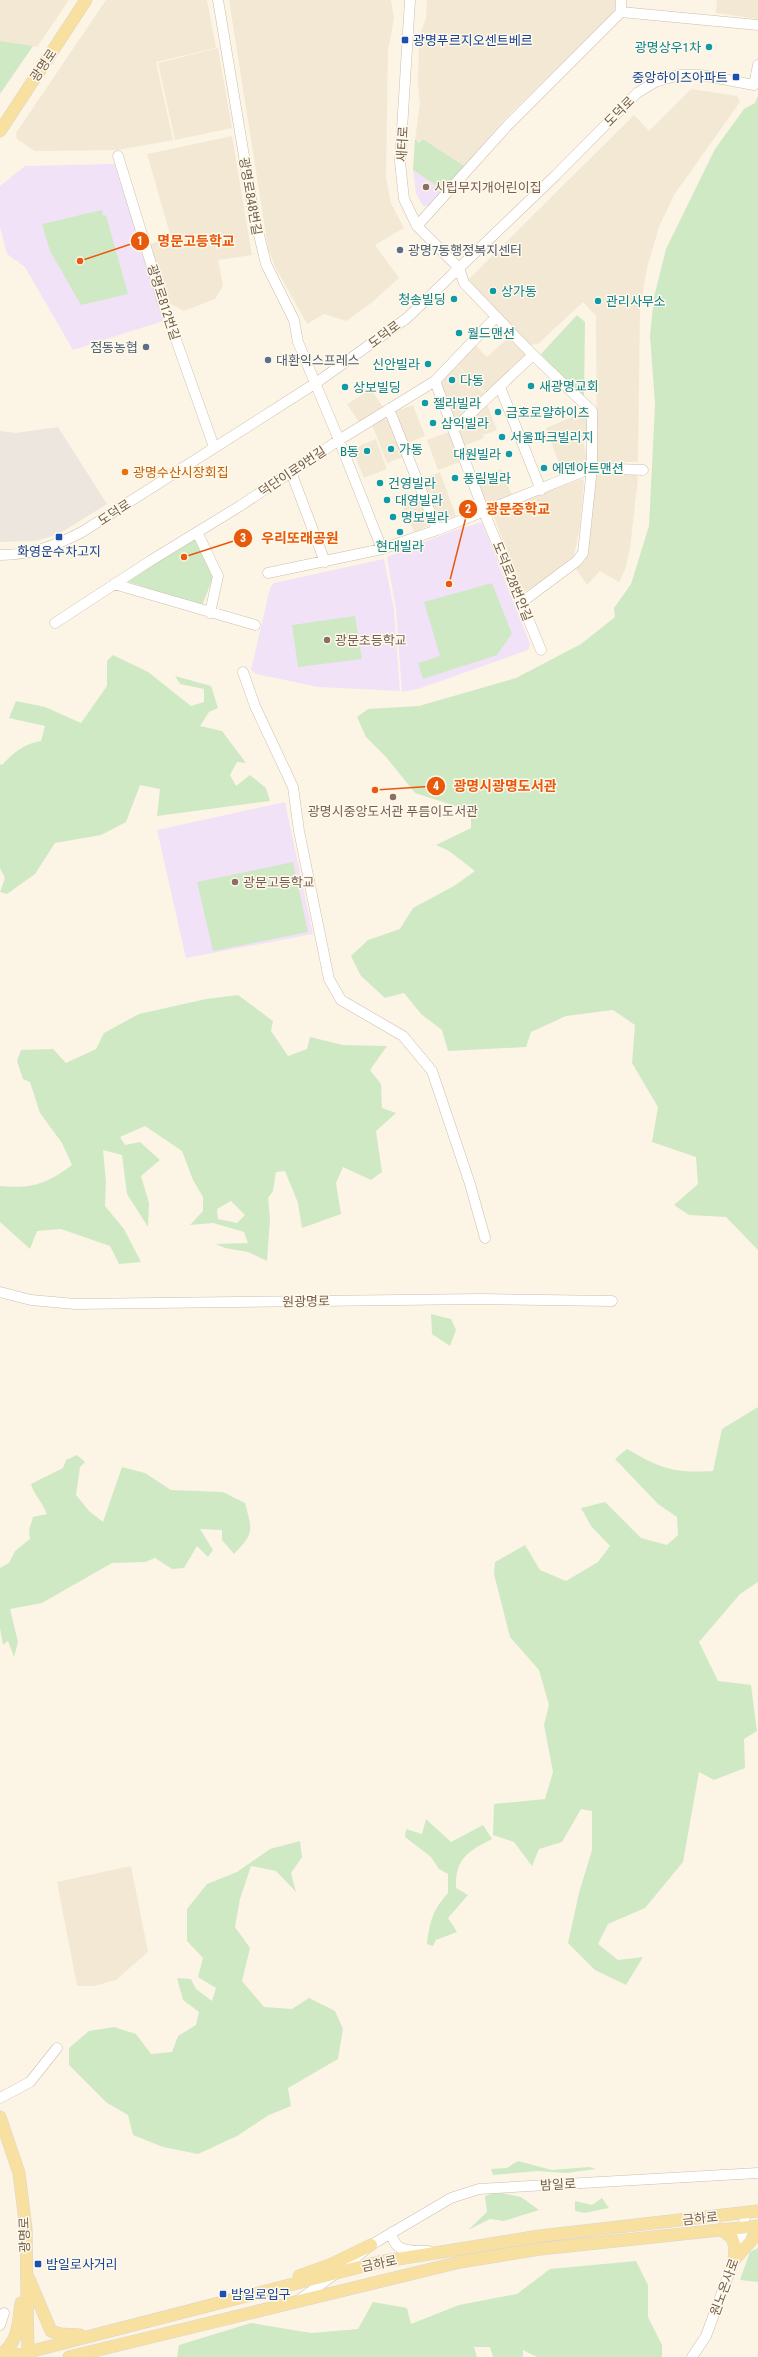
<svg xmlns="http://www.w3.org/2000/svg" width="758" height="2357" viewBox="0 0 758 2357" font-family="'Roboto Condensed','Noto Sans KR',sans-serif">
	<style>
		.residential { fill: #f3e8d4 }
		.industrial { fill: #ece6df }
		.education { fill: #f2e2f8 }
		.green { fill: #cfe9c4; fill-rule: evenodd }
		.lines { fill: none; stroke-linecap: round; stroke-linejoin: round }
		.minor-casing { stroke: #cdbeac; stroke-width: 11 }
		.major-casing { stroke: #dbd5d0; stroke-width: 13 }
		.minor { stroke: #fff; stroke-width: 10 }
		.major { stroke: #f8e0a0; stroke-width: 12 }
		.transit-dot { fill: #1a4fb4; stroke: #fef9eb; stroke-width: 1.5 }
		.culture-dot { fill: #0f9aa8; stroke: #fef9eb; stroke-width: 1.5 }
		.education-dot { fill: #8d6e63; stroke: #fef9eb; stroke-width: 1.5 }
		.service-dot { fill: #5c6f8a; stroke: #fef9eb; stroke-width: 1.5 }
		.food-dot { fill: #e8710a; stroke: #fef9eb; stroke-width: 1.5 }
		.labels { text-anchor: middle; stroke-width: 3; stroke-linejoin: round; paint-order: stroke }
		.transit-label { font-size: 13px; fill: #164399; stroke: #fef9eb; text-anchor: start }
		.culture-label { font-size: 13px; fill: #0d838f; stroke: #fef9eb; text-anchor: start }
		.street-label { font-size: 13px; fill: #745e4b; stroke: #fef9eb }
		.education-label { font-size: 13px; fill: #785e54; stroke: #fef9eb; text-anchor: start }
		.service-label { font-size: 13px; fill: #4e5e75; stroke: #fef9eb; text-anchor: start }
		.food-label { font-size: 13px; fill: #c56008; stroke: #fef9eb; text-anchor: start }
		.leader { fill: none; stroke: #e8590c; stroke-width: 1.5 }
		.callout-dot { fill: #e8590c; stroke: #fef9eb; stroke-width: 1.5 }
		.mark-label { font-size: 12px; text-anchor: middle; font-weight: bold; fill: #fff }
		.callout-label { font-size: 14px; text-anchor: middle; font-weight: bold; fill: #e8590c; stroke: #fef9eb; stroke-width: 3; stroke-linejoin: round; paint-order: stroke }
	</style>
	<rect width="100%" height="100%" fill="#fcf5e5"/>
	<path class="residential" d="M 0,0 L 69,0 L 37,47 L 0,41 Z
		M 106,0 L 207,0 L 216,48 L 156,62 L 173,140 L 118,150 L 35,151 L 17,139 L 16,133 Z
		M 229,0 L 391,0 L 394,18 L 388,51 L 386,178 L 391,203 L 404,228 L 375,245 L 399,278 L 370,304 L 346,321 L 324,314 L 307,324 L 275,267 L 268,248 Z
		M 427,0 L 615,0 L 615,7 L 614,12 L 502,122 L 464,166 L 423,139 L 419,143 L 415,139 L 420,104 L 418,84 L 419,37 L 426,18 Z
		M 717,0 L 758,0 L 758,19 L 716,13 Z
		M 218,48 L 232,128 L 175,140 L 158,63 Z
		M 691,89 L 737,96 L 740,102 L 674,195 L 659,227 L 647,268 L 640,310 L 638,462 L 597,462 L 596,316 L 583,302 L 538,344 L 529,345 L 467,281 L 634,115 L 649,131 Z
		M 232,136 L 252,255 L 218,260 L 223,286 L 215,299 L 184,311 L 165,301 L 149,244 L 171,238 L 147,154 Z
		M 509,337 L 525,354 L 525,358 L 487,394 L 456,364 L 475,345 L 487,357 Z
		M 456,365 L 486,395 L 462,419 L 453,419 L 439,382 Z
		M 371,389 L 383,407 L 359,422 L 347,404 Z
		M 487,404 L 497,430 L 483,435 L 484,438 L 463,446 L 458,433 L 460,429 Z
		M 413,405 L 425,436 L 405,444 L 393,412 Z
		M 584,412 L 587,416 L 587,436 L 568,444 L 582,439 L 588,460 L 586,464 L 563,474 L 546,428 Z
		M 384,418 L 388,419 L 403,457 L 387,463 L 372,425 Z
		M 449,432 L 460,462 L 438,470 L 427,440 Z
		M 376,439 L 387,469 L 364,478 L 352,449 Z
		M 501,469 L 512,495 L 492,503 L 485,500 L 476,479 Z
		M 440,472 L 456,516 L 441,522 L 436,521 L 419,480 Z
		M 598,474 L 635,474 L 638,478 L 630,549 L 625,570 L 619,582 L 600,571 L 587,585 L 575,567 L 593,477 Z
		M 581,479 L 584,481 L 580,526 L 574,556 L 538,585 L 523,592 L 494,517 L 495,511 Z
		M 418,495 L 429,523 L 428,526 L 414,532 L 401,502 Z
		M 131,1866 L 148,1952 L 116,1980 L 94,1986 L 77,1986 L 57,1882 Z"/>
	<path class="industrial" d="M 58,427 L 107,504 L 62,532 L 49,537 L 36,541 L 0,542 L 0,431 L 16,433 Z"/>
	<path class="education" d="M 115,164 L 163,321 L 73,350 L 25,267 L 7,254 L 0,227 L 0,186 L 25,166 Z
		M 413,170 L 443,190 L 428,206 L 423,206 L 416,193 Z
		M 482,522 L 530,644 L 528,650 L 418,689 L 402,692 L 396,610 L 387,557 L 452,531 Z
		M 384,559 L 394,610 L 400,691 L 318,687 L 256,674 L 251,670 L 270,588 L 274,583 Z
		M 285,802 L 313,934 L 186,958 L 157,830 Z"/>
	<path class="green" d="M 0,41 L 33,46 L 0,94 Z
		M 758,96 L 758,1250 L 726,1217 L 689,1215 L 674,1205 L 698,1184 L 696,1157 L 652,1142 L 658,1107 L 632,1063 L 635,1025 L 613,1010 L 566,1016 L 531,1032 L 526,1047 L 448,1051 L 442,1030 L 421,1014 L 404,993 L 385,998 L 361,976 L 351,956 L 368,940 L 400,929 L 413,908 L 454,886 L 475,871 L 449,851 L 436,845 L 471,828 L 471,811 L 415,793 L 386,757 L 366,737 L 357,717 L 368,709 L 419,706 L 516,678 L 581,644 L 615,617 L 614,608 L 631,584 L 649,526 L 655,404 L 650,336 L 654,297 L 666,249 L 715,149 L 744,109 L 755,103 Z
		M 415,139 L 419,143 L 423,139 L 464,166 L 443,190 L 413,170 Z
		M 102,210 L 103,216 L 106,215 L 128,294 L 81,305 L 50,251 L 42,224 Z
		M 577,315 L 585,322 L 584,401 L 541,354 Z
		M 196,537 L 213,577 L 202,606 L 126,581 Z
		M 492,583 L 512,634 L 497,655 L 423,679 L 418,663 L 440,656 L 424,602 Z
		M 355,616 L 362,659 L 298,667 L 292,625 Z
		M 113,655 L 148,672 L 191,706 L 204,702 L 204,689 L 180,684 L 175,676 L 211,686 L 218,708 L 209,712 L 200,726 L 222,731 L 246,763 L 237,762 L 230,775 L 236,786 L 250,775 L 266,788 L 270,801 L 157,816 L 160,789 L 140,785 L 126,822 L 101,835 L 55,843 L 35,874 L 7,894 L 0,892 L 5,878 L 0,868 L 0,764 L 2,765 C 14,752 24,744 41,741 L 45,726 L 9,718 L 16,701 L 45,707 L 81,723 L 107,686 L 107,661 Z
		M 293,862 L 308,932 L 213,951 L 197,882 Z
		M 238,995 L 273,1021 L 271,1031 L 288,1056 L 307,1049 L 310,1037 L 343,1045 L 387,1046 L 370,1070 L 381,1084 L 382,1108 L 396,1113 L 376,1131 L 382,1172 L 371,1180 L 343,1167 L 336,1183 L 341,1214 L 302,1228 L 298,1203 L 285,1171 L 276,1172 L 273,1191 L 268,1198 L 270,1219 L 267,1261 L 248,1252 L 225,1248 L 216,1244 L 248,1243 L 244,1232 L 213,1223 L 190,1225 L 203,1211 L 203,1197 L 193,1180 L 182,1151 L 145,1126 L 120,1137 L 125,1145 L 140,1142 L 160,1160 L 141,1176 L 149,1203 L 148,1227 L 127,1194 L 122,1155 L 103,1150 L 106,1181 L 105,1206 L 124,1229 L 141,1262 L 119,1264 L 110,1246 L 61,1229 L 37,1231 L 30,1249 L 0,1222 L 0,1186 C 31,1189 47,1184 72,1165 L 62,1143 L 40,1113 L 30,1082 L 23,1079 L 17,1061 L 21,1050 L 53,1049 L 66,1063 L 96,1049 L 104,1033 L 139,1014 L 206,999 ZM 231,1201 L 245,1215 L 237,1223 L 218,1219 L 217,1209 Z
		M 431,1314 L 451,1319 L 456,1330 L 450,1346 L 432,1334 Z
		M 758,1407 L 758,1582 L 740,1594 L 699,1642 L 718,1681 L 751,1685 L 757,1731 L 744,1739 L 745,1768 L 714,1780 L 699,1772 L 683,1862 L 645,1908 L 608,1924 L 598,1944 L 618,1960 L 643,1957 L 626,1985 L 595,1970 L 568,1943 L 579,1893 L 592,1850 L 592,1811 L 581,1809 L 562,1842 L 539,1849 L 532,1866 L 514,1842 L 493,1835 L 494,1804 L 545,1799 L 553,1772 L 544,1725 L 549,1705 L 539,1670 L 510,1637 L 494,1574 L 495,1562 L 525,1545 L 540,1570 L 566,1581 L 598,1562 L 610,1546 L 591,1526 L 581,1508 L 605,1502 L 641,1538 L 667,1545 L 678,1535 L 677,1517 L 658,1504 L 615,1459 L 627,1449 C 662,1469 672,1473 713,1471 L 722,1429 Z
		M 77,1455 L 85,1462 L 80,1467 L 76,1495 L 89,1511 L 103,1522 L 122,1467 L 145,1473 L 171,1490 L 223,1492 L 245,1503 C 252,1530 255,1533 234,1554 L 222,1540 L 222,1530 L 200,1529 L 213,1550 L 208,1557 L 197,1546 L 184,1568 L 172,1569 L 155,1558 L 145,1562 L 112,1563 L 42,1603 L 10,1609 L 18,1642 L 14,1657 L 8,1641 L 3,1645 L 0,1628 L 0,1568 L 9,1563 L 15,1551 L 30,1539 L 29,1530 L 33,1517 L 47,1514 C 43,1503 33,1493 31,1484 L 63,1468 L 66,1460 Z
		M 426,1819 L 451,1842 L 483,1825 L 492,1839 C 468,1851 455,1859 456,1888 L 468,1895 L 448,1918 L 457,1932 L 436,1940 L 433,1946 L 427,1944 C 430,1921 432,1911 448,1893 L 448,1874 L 439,1869 L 431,1857 L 405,1837 L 406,1829 L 422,1834 Z
		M 300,1841 L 302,1857 L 291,1873 L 296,1892 L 276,1871 L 251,1866 L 240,1899 L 235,1927 L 250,1948 L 242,1981 L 264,2007 L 292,2009 L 309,1998 L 335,2011 L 343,2029 L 338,2059 L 288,2088 L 291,2106 L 269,2115 L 237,2136 L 198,2154 L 163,2147 L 133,2135 L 128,2115 L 107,2103 L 69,2065 L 69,2048 L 89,2031 L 114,2027 L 136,2034 L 151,2054 L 172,2052 L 178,2036 L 196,2025 L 199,2012 L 183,2000 L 177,1978 L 191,1979 L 196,1989 L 212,2001 L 216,1988 L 198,1977 L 203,1958 L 187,1941 L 187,1909 L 207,1884 L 237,1872 L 270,1849 Z
		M 518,2161 L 552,2170 L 589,2167 L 596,2169 L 566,2173 L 537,2171 L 493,2175 L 491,2169 L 507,2168 Z
		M 497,2192 L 521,2197 L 539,2210 L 504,2221 L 490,2219 L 468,2230 L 487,2212 L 485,2196 Z
		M 602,2198 L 609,2208 L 584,2213 L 575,2211 L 575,2201 L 592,2205 Z
		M 758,2248 L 758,2282 L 740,2280 L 750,2252 Z
		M 636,2261 L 648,2285 L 648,2317 L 662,2345 L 662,2357 L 537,2357 L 523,2350 L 523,2357 L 493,2357 L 490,2347 L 474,2347 L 477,2357 L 177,2357 L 179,2345 L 251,2323 L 311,2333 L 358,2329 L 373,2302 L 407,2308 L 411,2324 L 459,2305 L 517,2294 L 550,2269 Z"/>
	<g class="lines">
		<defs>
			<path id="minor" d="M 218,0 L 253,210 L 266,264 L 294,320 L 298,342 L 339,440 L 382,549
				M 410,0 L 400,162 L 404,199 L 417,226 L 459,268 L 464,283 L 533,355 L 592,411 L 592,468 L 583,553 L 577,561 L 522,602
				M 621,12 L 621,0
				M 118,156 L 163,303 L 214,447
				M 417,226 L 507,126 L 621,12 L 758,25
				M 435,381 L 484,512 L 541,650
				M 500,387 L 541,490
				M 389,409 L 437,530
				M 454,429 L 533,355
				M 291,472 L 325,562
				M 197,532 L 218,576 L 210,613
				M 0,555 C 31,555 55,546 82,532 L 316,383 L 407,318 L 556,175 L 637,93 L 655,82 L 679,75 L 701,75 L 754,85 L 758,65
				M 268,573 L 382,549 L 437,530 L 592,468 L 643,470
				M 114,584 L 255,625
				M 55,623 L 150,561 L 240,506 L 339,440 L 435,381 L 496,317
				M 243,672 L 255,706 L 293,787 L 299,831 L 329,979 L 341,1000 L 403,1036 L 432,1071 L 470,1184 L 485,1238
				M 0,1292 L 31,1300 L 75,1304 L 481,1299 L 612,1301
				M 0,2098 L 30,2082 L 57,2048
				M 392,2232 C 393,2254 412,2250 429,2251
				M 299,2300 L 342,2269 L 371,2245 L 451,2198 L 479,2189 L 758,2173
				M 0,2325 L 4,2313
				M 692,2357 L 706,2336 L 734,2260 L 744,2227 L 745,2213"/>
			<path id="major" d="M 0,131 L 86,0
				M 0,2117 L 19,2173 L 26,2229 L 28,2357
				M 721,2229 L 732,2238 L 735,2247 L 734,2260
				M 734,2260 L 758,2233
				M 299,2276 L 332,2264 L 371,2245
				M 29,2279 L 51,2331 L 60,2334 L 80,2335
				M 0,2355 C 19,2342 18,2324 21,2303
				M 9,2357 L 379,2262 L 540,2236 L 758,2211
				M 69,2357 L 460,2262 L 540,2249 L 758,2226"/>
		</defs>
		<use href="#minor" class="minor-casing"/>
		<use href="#major" class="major-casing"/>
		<use href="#minor" class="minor"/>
		<use href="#major" class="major"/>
	</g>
	<g class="transit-dot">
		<rect x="401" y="36" width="8" height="8" rx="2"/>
		<rect x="732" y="73" width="8" height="8" rx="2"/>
		<rect x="55" y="533" width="8" height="8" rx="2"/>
		<rect x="34" y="2260" width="8" height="8" rx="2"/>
		<rect x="219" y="2290" width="8" height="8" rx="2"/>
	</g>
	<g class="culture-dot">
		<circle cx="709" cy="47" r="4"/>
		<circle cx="493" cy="291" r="4"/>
		<circle cx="454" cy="299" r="4"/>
		<circle cx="598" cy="301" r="4"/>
		<circle cx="459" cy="333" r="4"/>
		<circle cx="428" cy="364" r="4"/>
		<circle cx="452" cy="380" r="4"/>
		<circle cx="531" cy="386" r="4"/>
		<circle cx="345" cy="387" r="4"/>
		<circle cx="425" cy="403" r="4"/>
		<circle cx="498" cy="412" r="4"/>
		<circle cx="433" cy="423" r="4"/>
		<circle cx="502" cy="437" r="4"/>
		<circle cx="391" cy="449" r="4"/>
		<circle cx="367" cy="451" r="4"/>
		<circle cx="509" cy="454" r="4"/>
		<circle cx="544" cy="468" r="4"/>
		<circle cx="455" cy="478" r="4"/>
		<circle cx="380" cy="483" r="4"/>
		<circle cx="387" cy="500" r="4"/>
		<circle cx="393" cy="517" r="4"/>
		<circle cx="400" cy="532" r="4"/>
	</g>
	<g class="education-dot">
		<circle cx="426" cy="187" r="4"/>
		<circle cx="327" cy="640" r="4"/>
		<circle cx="393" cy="797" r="4"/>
		<circle cx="235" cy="882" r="4"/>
	</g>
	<g class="service-dot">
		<circle cx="400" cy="250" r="4"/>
		<circle cx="146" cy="347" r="4"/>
		<circle cx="268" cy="360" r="4"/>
	</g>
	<circle class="food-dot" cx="125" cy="472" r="4"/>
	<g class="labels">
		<g class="transit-label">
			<text x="413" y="45">광명푸르지오센트베르</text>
			<text x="728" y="82" text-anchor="end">중앙하이츠아파트</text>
			<text x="59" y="556" text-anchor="middle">화영운수차고지</text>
			<text x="46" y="2269">밤일로사거리</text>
			<text x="231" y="2299">밤일로입구</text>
		</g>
		<g class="culture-label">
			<text x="701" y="52" text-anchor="end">광명상우1차</text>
			<text x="501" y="296">상가동</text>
			<text x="446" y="304" text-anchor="end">청송빌딩</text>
			<text x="606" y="306">관리사무소</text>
			<text x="467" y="338">월드맨션</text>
			<text x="420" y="369" text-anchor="end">신안빌라</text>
			<text x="460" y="385">다동</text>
			<text x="539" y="391">새광명교회</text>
			<text x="353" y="392">상보빌딩</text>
			<text x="433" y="408">젤라빌라</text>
			<text x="506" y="417">금호로얄하이츠</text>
			<text x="441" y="428">삼익빌라</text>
			<text x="510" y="442">서울파크빌리지</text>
			<text x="399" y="454">가동</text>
			<text x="359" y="456" text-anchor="end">B동</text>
			<text x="501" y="459" text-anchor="end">대원빌라</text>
			<text x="552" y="473">에덴아트맨션</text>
			<text x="463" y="483">풍림빌라</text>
			<text x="388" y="488">건영빌라</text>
			<text x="395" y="505">대영빌라</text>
			<text x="401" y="522">명보빌라</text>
			<text x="400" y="551" text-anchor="middle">현대빌라</text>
		</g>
		<g class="street-label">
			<text transform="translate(43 65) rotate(-56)" y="5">광명로</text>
			<text transform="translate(619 111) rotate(-45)" y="5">도덕로</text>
			<text transform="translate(402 144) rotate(-87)" y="5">새터로</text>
			<text transform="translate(251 196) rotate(80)" y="5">광명로848번길</text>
			<text transform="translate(164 302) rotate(72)" y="5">광명로812번길</text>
			<text transform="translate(384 334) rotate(-37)" y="5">도덕로</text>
			<text transform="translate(292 471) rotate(-34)" y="5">덕단이로9번길</text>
			<text transform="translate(114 512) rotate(-33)" y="5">도덕로</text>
			<text transform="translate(513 581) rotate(68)" y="5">도덕로28번안길</text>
			<text transform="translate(306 1301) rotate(-1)" y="5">원광명로</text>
			<text transform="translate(558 2184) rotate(-3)" y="5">밤일로</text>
			<text transform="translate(700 2218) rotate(-6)" y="5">금하로</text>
			<text transform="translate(24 2235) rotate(-92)" y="5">광명로</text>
			<text transform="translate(379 2263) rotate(-12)" y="5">금하로</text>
			<text transform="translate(724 2287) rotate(-70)" y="5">원노온사로</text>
		</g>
		<g class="education-label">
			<text x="434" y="192">시립무지개어린이집</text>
			<text x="335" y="645">광문초등학교</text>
			<text x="393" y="816" text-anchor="middle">광명시중앙도서관 푸름이도서관</text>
			<text x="243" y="887">광문고등학교</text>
		</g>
		<g class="service-label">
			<text x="408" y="255">광명7동행정복지센터</text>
			<text x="138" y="352" text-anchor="end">점동농협</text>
			<text x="276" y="365">대환익스프레스</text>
		</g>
		<g class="food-label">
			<text x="133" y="477">광명수산시장회집</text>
		</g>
	</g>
	<path class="leader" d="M80 261L140 241M449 584L468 509M184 557L243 538M375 790L436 786"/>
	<g class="callout-dot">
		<circle cx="80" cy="261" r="4"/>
		<circle cx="449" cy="584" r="4"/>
		<circle cx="184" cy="557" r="4"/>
		<circle cx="375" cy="790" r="4"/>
		<circle cx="140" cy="241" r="10"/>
		<circle cx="468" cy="509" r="10"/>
		<circle cx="243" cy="538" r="10"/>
		<circle cx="436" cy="786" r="10"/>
	</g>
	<g class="mark-label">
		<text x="140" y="245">1</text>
		<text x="468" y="513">2</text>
		<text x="243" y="542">3</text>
		<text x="436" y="790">4</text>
	</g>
	<g class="callout-label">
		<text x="196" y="246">명문고등학교</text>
		<text x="518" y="514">광문중학교</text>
		<text x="300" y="543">우리또래공원</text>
		<text x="505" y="791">광명시광명도서관</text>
	</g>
</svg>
